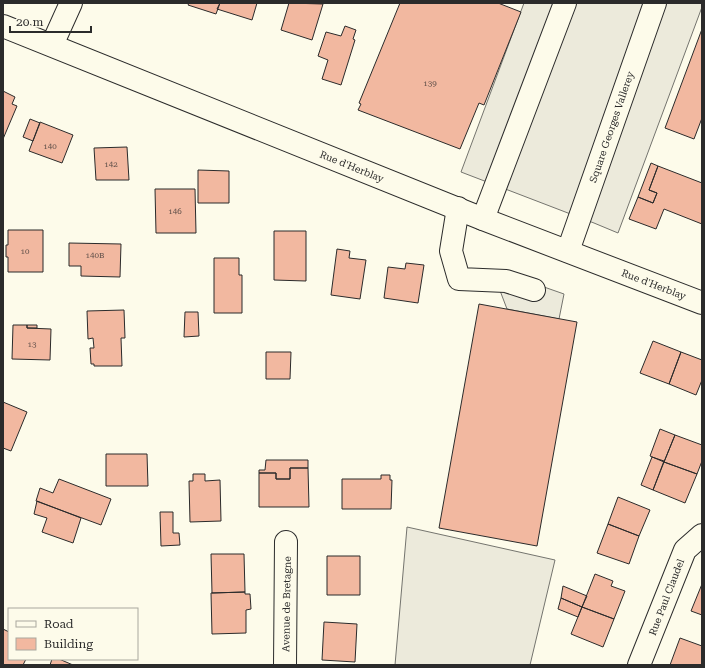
<svg xmlns="http://www.w3.org/2000/svg" width="705" height="668" viewBox="0 0 705 668" font-family="'Roboto Serif',serif">
	<style>
		.parking { fill: #eceadb; stroke: #74746e }
		.building { fill: #f2b8a0; stroke: #2b2b2b }
		.lines { fill: none; stroke-linecap: round; stroke-linejoin: round }
		.minor-casing { stroke: #2b2b2b; stroke-width: 24 }
		.major-casing { stroke: #2b2b2b; stroke-width: 24 }
		.minor { stroke: #fdfbea; stroke-width: 22 }
		.major { stroke: #fdfbea; stroke-width: 22 }
		.labels { text-anchor: middle; stroke-width: 3; stroke-linejoin: round; paint-order: stroke }
		.number-label { font-size: 8px; fill: #5d4e48 }
		.street-label { font-size: 10px; fill: #2b2b2b; stroke: #fdfbea }
	</style>
	<rect width="100%" height="100%" fill="#fdfbea"/>
	<path class="parking" d="M 524,3 L 702,3 L 702,7 L 618,233 L 594,223 L 461,172 Z
		M 504,273 L 564,294 L 559,319 L 507,309 L 499,288 Z
		M 407,527 L 555,560 L 530,665 L 395,665 Z"/>
	<path class="building" d="M 189,3 L 220,3 L 216,14 L 188,5 Z
		M 220,3 L 257,3 L 252,20 L 217,9 Z
		M 289,3 L 323,4 L 312,40 L 281,30 Z
		M 400,3 L 498,3 L 521,12 L 484,105 L 479,103 L 460,149 L 358,110 L 361,104 L 359,103 Z
		M 345,26 L 356,30 L 353,39 L 355,40 L 341,85 L 322,79 L 328,60 L 318,56 L 326,32 L 341,36 Z
		M 702,29 L 702,118 L 694,139 L 665,128 Z
		M 3,91 L 15,97 L 12,104 L 17,106 L 3,139 Z
		M 30,119 L 40,123 L 33,141 L 23,137 Z
		M 40,122 L 73,135 L 62,163 L 29,151 Z
		M 127,147 L 129,180 L 96,180 L 94,148 Z
		M 651,163 L 658,166 L 649,190 L 657,193 L 653,203 L 638,197 Z
		M 658,166 L 702,183 L 702,224 L 664,209 L 656,229 L 629,219 L 638,197 L 653,203 L 657,193 L 649,190 Z
		M 198,170 L 229,171 L 229,203 L 198,203 Z
		M 155,189 L 195,189 L 196,233 L 156,233 Z
		M 8,230 L 43,230 L 43,272 L 8,272 L 8,257 L 6,257 L 6,245 L 8,245 Z
		M 274,231 L 306,231 L 306,281 L 274,280 Z
		M 69,243 L 121,244 L 120,277 L 81,276 L 81,266 L 69,266 Z
		M 337,249 L 350,251 L 349,258 L 366,260 L 360,299 L 331,295 Z
		M 214,258 L 239,258 L 239,275 L 242,275 L 242,313 L 214,313 Z
		M 406,263 L 424,265 L 418,303 L 384,298 L 388,267 L 405,269 Z
		M 479,304 L 577,322 L 537,546 L 439,528 Z
		M 124,310 L 125,338 L 121,338 L 122,366 L 94,366 L 94,364 L 91,364 L 90,348 L 94,348 L 93,338 L 88,339 L 87,311 Z
		M 185,312 L 198,312 L 199,336 L 184,337 Z
		M 13,325 L 27,325 L 27,328 L 51,329 L 50,360 L 12,359 Z
		M 27,325 L 37,325 L 37,328 L 27,328 Z
		M 653,341 L 681,352 L 669,384 L 640,373 Z
		M 266,352 L 291,352 L 290,379 L 266,379 Z
		M 681,352 L 702,360 L 702,380 L 696,395 L 669,384 Z
		M 3,402 L 27,412 L 11,451 L 3,448 Z
		M 660,429 L 675,435 L 664,462 L 650,456 Z
		M 675,435 L 702,445 L 702,461 L 697,474 L 664,462 Z
		M 106,454 L 147,454 L 148,486 L 106,486 Z
		M 652,457 L 664,461 L 653,490 L 641,485 Z
		M 266,460 L 308,460 L 308,468 L 290,468 L 290,479 L 276,479 L 276,473 L 259,473 L 259,470 L 265,470 Z
		M 664,462 L 697,474 L 685,503 L 653,490 Z
		M 290,468 L 308,468 L 309,507 L 259,507 L 259,473 L 276,473 L 276,479 L 290,479 Z
		M 193,474 L 205,474 L 205,481 L 220,480 L 221,521 L 190,522 L 189,481 L 193,481 Z
		M 381,475 L 390,475 L 390,480 L 392,480 L 391,509 L 342,509 L 342,479 L 381,479 Z
		M 59,479 L 111,499 L 101,525 L 36,501 L 40,488 L 53,493 Z
		M 618,497 L 650,510 L 639,536 L 608,524 Z
		M 37,501 L 81,518 L 73,543 L 42,532 L 47,518 L 34,514 Z
		M 160,512 L 173,512 L 173,533 L 179,533 L 180,545 L 161,546 Z
		M 608,524 L 639,536 L 629,564 L 597,553 Z
		M 211,554 L 244,554 L 245,592 L 212,593 Z
		M 327,556 L 360,556 L 360,595 L 327,595 Z
		M 595,574 L 613,581 L 611,586 L 625,591 L 614,619 L 582,607 Z
		M 702,584 L 702,615 L 691,611 Z
		M 563,586 L 587,596 L 582,607 L 561,598 Z
		M 245,592 L 245,594 L 250,594 L 251,609 L 246,610 L 246,633 L 212,634 L 211,593 Z
		M 561,598 L 582,607 L 578,617 L 558,609 Z
		M 582,607 L 614,619 L 603,647 L 571,634 Z
		M 324,622 L 357,624 L 355,662 L 322,660 Z
		M 3,629 L 9,632 L 9,659 L 26,659 L 23,665 L 3,665 Z
		M 680,638 L 702,646 L 702,665 L 670,665 Z
		M 52,659 L 59,659 L 73,665 L 50,665 Z"/>
	<g class="lines">
		<defs>
			<path id="minor" d="M 52,45 L 71,3
				M 458,208 L 451,251 L 459,279 L 506,281 L 534,290
				M 483,219 L 565,3
				M 568,251 L 655,3
				M 285,665 L 286,542
				M 639,665 L 685,550 L 702,535"/>
			<path id="major" d="M 3,26 L 483,219 L 702,303"/>
		</defs>
		<use href="#minor" class="minor-casing"/>
		<use href="#major" class="major-casing"/>
		<use href="#minor" class="minor"/>
		<use href="#major" class="major"/>
	</g>
	<g class="labels">
		<g class="number-label">
			<text x="430" y="86">139</text>
			<text x="50" y="149">140</text>
			<text x="111" y="167">142</text>
			<text x="175" y="214">146</text>
			<text x="25" y="254">10</text>
			<text x="95" y="258">140B</text>
			<text x="32" y="347">13</text>
		</g>
		<g class="street-label">
			<text transform="translate(611 127) rotate(-71)" y="4">Square Georges Vallerey</text>
			<text transform="translate(352 166) rotate(22)" y="4">Rue d'Herblay</text>
			<text transform="translate(654 284) rotate(21)" y="4">Rue d'Herblay</text>
			<text transform="translate(666 597) rotate(-69)" y="4">Rue Paul Claudel</text>
			<text transform="translate(286 604) rotate(-89)" y="4">Avenue de Bretagne</text>
		</g>
	</g>
	<rect width="705" height="668" fill="none" stroke="#2b2b2b" stroke-width="8"/>
	<rect x="8" y="608" width="130" height="52" fill="#fdfbea" stroke="#a9a89e"/>
	<rect x="16" y="621" width="20" height="6" fill="#fdfbea" stroke="#a9a89e"/>
	<text x="44" y="628" font-size="12" fill="#2b2b2b">Road</text>
	<rect x="16" y="638" width="20" height="12" fill="#f2b8a0" stroke="#a9a89e"/>
	<text x="44" y="648" font-size="12" fill="#2b2b2b">Building</text>
	<path d="M10 26v6h81v-6" fill="none" stroke="#2b2b2b" stroke-width="2"/>
	<text x="16" y="26" font-size="12" fill="#2b2b2b" stroke="#fdfbea" stroke-width="3" paint-order="stroke">20 m</text>
</svg>
